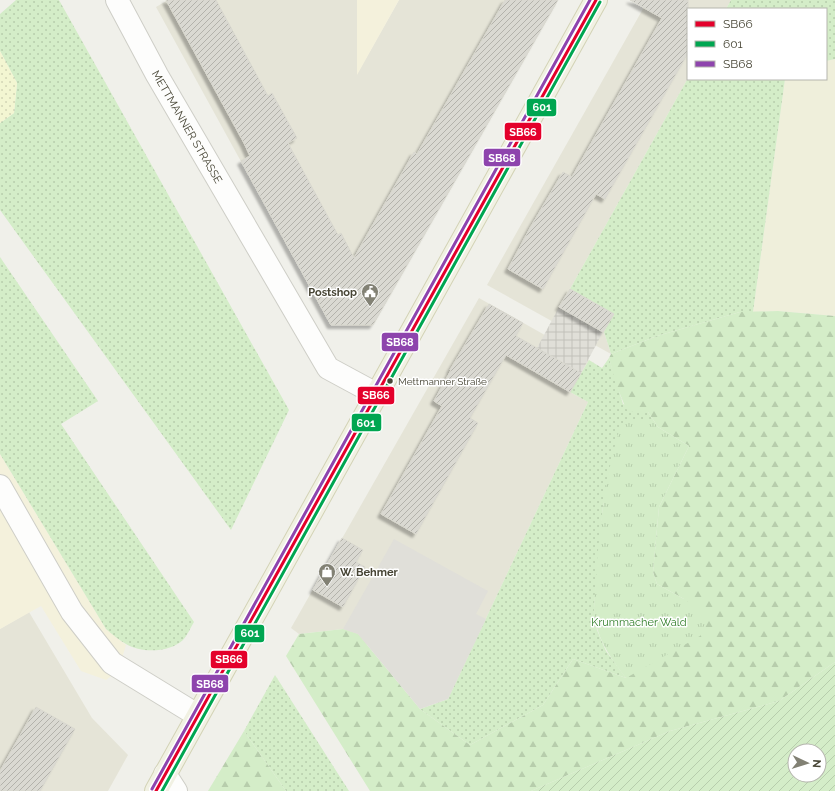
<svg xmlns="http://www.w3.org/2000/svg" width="835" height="791" viewBox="0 0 835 791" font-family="Raleway,sans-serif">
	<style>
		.residential { fill: #e5e4d7 }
		.commercial { fill: #f4f1dc }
		.industrial { fill: url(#industrial-grid) }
		.education { fill: #efefdb }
		.grass { fill: url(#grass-dots) }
		.forest { fill: url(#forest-firs) }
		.sand { fill: url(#sand-dots) }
		.park { fill: url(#park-tufts) }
		.garden { fill: url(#garden-furrows); fill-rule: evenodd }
		.parking { fill: #e0dfd9 }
		.building { fill: url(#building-hatch); stroke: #d9d8cf; filter: url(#shadow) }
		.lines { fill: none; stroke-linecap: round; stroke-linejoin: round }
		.minor-casing { stroke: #cecec7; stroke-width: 24 }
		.major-casing { stroke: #d3d3b6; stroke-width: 24 }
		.minor { stroke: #fdfdfc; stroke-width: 22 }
		.major { stroke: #f1f1e3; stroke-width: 22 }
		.bus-1-casing { stroke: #fff; stroke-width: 6 }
		.bus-2-casing { stroke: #fff; stroke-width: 6 }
		.bus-3-casing { stroke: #fff; stroke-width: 6 }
		.bus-1 { stroke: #e4002b; stroke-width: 3 }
		.bus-2 { stroke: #00a651; stroke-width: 3 }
		.bus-3 { stroke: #8e44ad; stroke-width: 3 }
		.bus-dot { fill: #474535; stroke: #fff; stroke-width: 1.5 }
		.labels { text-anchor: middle; stroke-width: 3; stroke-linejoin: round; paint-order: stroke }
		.bus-label { font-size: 10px; fill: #474535; stroke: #fff; text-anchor: start }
		.street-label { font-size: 11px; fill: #474535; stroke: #fff }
		.poi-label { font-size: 11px; font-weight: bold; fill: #474535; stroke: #fff; text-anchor: end }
		.park-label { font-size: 11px; fill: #2d7c25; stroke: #fff }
		.line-badge { stroke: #fff; stroke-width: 1.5 }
		.badge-label { font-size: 11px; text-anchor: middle; font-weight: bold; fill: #fff }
	</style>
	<defs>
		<pattern id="industrial-grid" width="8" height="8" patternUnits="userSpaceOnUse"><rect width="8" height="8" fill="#e0dfd8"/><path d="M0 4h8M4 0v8" fill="none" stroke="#c2c1ba"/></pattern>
		<pattern id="grass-dots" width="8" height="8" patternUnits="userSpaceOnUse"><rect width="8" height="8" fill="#d4edc8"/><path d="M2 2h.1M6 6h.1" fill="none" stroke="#b7cdac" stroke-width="1.8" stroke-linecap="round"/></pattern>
		<pattern id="forest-firs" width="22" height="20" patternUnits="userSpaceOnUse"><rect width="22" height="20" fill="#d4edc8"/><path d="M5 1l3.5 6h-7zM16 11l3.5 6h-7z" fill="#b7cdac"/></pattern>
		<pattern id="sand-dots" width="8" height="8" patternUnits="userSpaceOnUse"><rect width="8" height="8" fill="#f3f6d2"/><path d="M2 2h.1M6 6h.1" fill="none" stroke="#d2d4b5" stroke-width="1.8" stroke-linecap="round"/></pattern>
		<pattern id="park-tufts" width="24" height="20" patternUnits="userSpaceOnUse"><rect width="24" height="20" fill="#d4edc8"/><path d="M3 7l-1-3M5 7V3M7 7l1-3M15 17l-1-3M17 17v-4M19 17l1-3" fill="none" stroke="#b7cdac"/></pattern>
		<pattern id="garden-furrows" width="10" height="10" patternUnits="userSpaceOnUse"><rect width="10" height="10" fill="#d4edc8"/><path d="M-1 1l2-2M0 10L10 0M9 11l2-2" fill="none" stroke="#b7cdac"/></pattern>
		<pattern id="building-hatch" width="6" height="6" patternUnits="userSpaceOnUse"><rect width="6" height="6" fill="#dad9d2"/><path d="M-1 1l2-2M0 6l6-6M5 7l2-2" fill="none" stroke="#b3b2ab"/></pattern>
		<filter id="shadow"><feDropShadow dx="-3.5" dy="3.5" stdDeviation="1" flood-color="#0004"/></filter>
	</defs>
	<rect width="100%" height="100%" fill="#f0f0ea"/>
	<path class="residential" d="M 168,0 L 357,0 L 357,74 L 399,0 L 556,0 L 372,326 L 331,325 L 156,7 Z
		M 648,0 L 731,0 L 726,9 L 688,9 L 688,78 L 570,289 L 615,313 L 604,332 L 611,354 L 487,285 Z
		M 479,298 L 589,360 L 570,392 L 588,402 L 448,699 L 343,629 L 299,634 L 291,628 Z
		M 29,612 L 92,718 L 128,755 L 108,791 L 0,791 L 0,629 Z"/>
	<path class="commercial" d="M 357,0 L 399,0 L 357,75 Z
		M 0,454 L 106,629 L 126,645 L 118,671 L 106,680 L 81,671 L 41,606 L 0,629 Z"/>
	<path class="industrial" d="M 559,307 L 603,332 L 581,373 L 537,348 Z"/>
	<path class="education" d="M 835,59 L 835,316 L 778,311 L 753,312 L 785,79 L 826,79 L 826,61 Z"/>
	<path class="grass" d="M 16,0 L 59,0 L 289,410 L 231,530 L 0,210 L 0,123 L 14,113 L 17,83 L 0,51 L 0,14 Z
		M 731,0 L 835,0 L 835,59 L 826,61 L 826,9 L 726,9 Z
		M 688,78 L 785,79 L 753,312 L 740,312 L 657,336 L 611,354 L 604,332 L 614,314 L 570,289 Z
		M 0,257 L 98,401 L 61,424 L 194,622 C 191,627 187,636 183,640 C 169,653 141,653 126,644 C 119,640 112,634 106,629 L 0,454 Z
		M 609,358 L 623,404 L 641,412 L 648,412 L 654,421 L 625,421 L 603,506 L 594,608 L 597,630 L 606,651 L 626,678 L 573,659 L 543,705 L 470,745 L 420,709 L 448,699 L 588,402 L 570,392 L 589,360 L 602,368 Z
		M 275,675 L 349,791 L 286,791 L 244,731 Z"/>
	<path class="forest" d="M 778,311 L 835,316 L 835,662 L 779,701 L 670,731 L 531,791 L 370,791 L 286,656 L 299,634 L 343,629 L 358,634 L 420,709 L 470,745 L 543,705 L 573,659 L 626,678 L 684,599 L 657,584 L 653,572 L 659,507 L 689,446 L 658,427 L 648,412 L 634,412 L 626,409 L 616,384 L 609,358 L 611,354 L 657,336 L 740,312 Z
		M 244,731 L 286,791 L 208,791 Z"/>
	<path class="sand" d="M 0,51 L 17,83 L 14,113 L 0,123 Z"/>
	<path class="park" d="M 625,421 L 654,421 L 658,427 L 689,446 L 659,507 L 653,572 L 657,584 L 684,599 L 708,616 L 700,636 L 626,678 C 609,656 595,636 594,608 C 597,555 601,501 614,449 C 617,440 618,428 625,421 Z"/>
	<path class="garden" d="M 835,662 L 835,791 L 531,791 L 670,731 L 779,701 ZM 795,751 L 819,751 L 819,775 L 795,775 Z"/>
	<path class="parking" d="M 394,539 L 488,591 L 476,614 L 486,619 L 448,699 L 420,709 L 358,634 L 343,629 Z"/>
	<path class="building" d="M 166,0 L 216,0 L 268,96 L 272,93 L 297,138 L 288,143 L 338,235 L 341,233 L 354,258 L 414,152 L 417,154 L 505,0 L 558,0 L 373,325 L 331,325 L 241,161 L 250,156 L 244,143 Z
		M 630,0 L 688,0 L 688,53 L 605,199 L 596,194 L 543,289 L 508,269 L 530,228 L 563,172 L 572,177 L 662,18 Z
		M 570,289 L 614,314 L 603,332 L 559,307 Z
		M 489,304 L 523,323 L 516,336 L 581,373 L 570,392 L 506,355 L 470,418 L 478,423 L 416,534 L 381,514 L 442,406 L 434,401 L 451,370 L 450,370 Z
		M 342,538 L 363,550 L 356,562 L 365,567 L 343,607 L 313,590 Z
		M 36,707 L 75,729 L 40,791 L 0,791 L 0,771 Z"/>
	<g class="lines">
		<defs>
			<g id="minor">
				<path id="s1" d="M 117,0 L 157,75 L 328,368 L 378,395"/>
				<path d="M 0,486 L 72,612 L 112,663 L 197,715"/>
				<path d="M 165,774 L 176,791"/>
			</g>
			<path id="major" d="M 156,791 C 304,528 448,263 596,0"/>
		</defs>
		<use href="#minor" class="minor-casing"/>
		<use href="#major" class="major-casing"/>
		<use href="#minor" class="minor"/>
		<use href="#major" class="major"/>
		<defs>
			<path id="bus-1" d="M 156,791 L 596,0"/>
			<path id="bus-2" d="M 162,791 L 600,2"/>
			<path id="bus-3" d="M 152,789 L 590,0"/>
		</defs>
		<use href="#bus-1" class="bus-1-casing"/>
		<use href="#bus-2" class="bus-2-casing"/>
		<use href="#bus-3" class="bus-3-casing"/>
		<use href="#bus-1" class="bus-1"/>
		<use href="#bus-2" class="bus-2"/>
		<use href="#bus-3" class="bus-3"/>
	</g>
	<defs>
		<symbol id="civic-pin" viewBox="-11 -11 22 30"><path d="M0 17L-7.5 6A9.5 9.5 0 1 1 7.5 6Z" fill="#828174" stroke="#fff"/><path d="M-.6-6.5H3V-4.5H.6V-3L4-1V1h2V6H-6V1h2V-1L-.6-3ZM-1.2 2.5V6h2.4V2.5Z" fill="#fff"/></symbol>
		<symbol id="shop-pin" viewBox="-11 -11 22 30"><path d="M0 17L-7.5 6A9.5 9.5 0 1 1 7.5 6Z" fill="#828174" stroke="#fff"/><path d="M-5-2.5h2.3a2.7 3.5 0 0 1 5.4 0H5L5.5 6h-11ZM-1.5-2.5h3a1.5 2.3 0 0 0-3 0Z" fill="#fff"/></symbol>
	</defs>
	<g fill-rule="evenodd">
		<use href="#civic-pin" x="360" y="282" width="20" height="27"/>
		<use href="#shop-pin" x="317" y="562" width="20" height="27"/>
	</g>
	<circle class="bus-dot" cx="390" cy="381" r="3.5"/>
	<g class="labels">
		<g class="bus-label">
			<text x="398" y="385">Mettmanner Straße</text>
		</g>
		<g class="street-label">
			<text dy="4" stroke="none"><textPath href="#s1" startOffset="145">METTMANNER STRASSE</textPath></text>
		</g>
		<g class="poi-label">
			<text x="357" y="296">Postshop</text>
			<text x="340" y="576" text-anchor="start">W. Behmer</text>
		</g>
		<g class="park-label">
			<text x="639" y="626">Krummacher Wald</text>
		</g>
	</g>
	<g class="line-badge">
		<rect x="526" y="98" width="31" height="19" rx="4" fill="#00a651"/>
		<rect x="504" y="122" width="38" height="19" rx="4" fill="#e4002b"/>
		<rect x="483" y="148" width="38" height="19" rx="4" fill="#8e44ad"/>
		<rect x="381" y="332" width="38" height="20" rx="4" fill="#8e44ad"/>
		<rect x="357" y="386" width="38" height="19" rx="4" fill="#e4002b"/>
		<rect x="351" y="413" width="31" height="19" rx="4" fill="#00a651"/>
		<rect x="234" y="624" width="31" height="19" rx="4" fill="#00a651"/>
		<rect x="210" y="650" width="38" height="19" rx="4" fill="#e4002b"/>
		<rect x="191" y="674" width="38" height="19" rx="4" fill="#8e44ad"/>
	</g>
	<g class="badge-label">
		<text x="542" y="111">601</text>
		<text x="523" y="136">SB66</text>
		<text x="502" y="162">SB68</text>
		<text x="400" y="346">SB68</text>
		<text x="376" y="399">SB66</text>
		<text x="366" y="427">601</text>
		<text x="250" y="637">601</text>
		<text x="229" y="663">SB66</text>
		<text x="210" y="688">SB68</text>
	</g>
	<rect x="687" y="8" width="140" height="72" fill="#ffffff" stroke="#b5b5ae"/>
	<rect x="695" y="21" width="20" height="6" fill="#e4002b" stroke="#b5b5ae"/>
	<text x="723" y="28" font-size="12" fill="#474535">SB66</text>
	<rect x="695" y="41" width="20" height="6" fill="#00a651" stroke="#b5b5ae"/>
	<text x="723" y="48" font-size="12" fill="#474535">601</text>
	<rect x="695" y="61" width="20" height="6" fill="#8e44ad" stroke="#b5b5ae"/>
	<text x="723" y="68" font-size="12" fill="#474535">SB68</text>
	<g transform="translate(807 763) rotate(94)"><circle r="19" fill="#ffffff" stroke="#b5b5ae"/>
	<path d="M0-3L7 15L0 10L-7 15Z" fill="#828174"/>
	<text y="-6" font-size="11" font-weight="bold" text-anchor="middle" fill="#474535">N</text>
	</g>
</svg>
